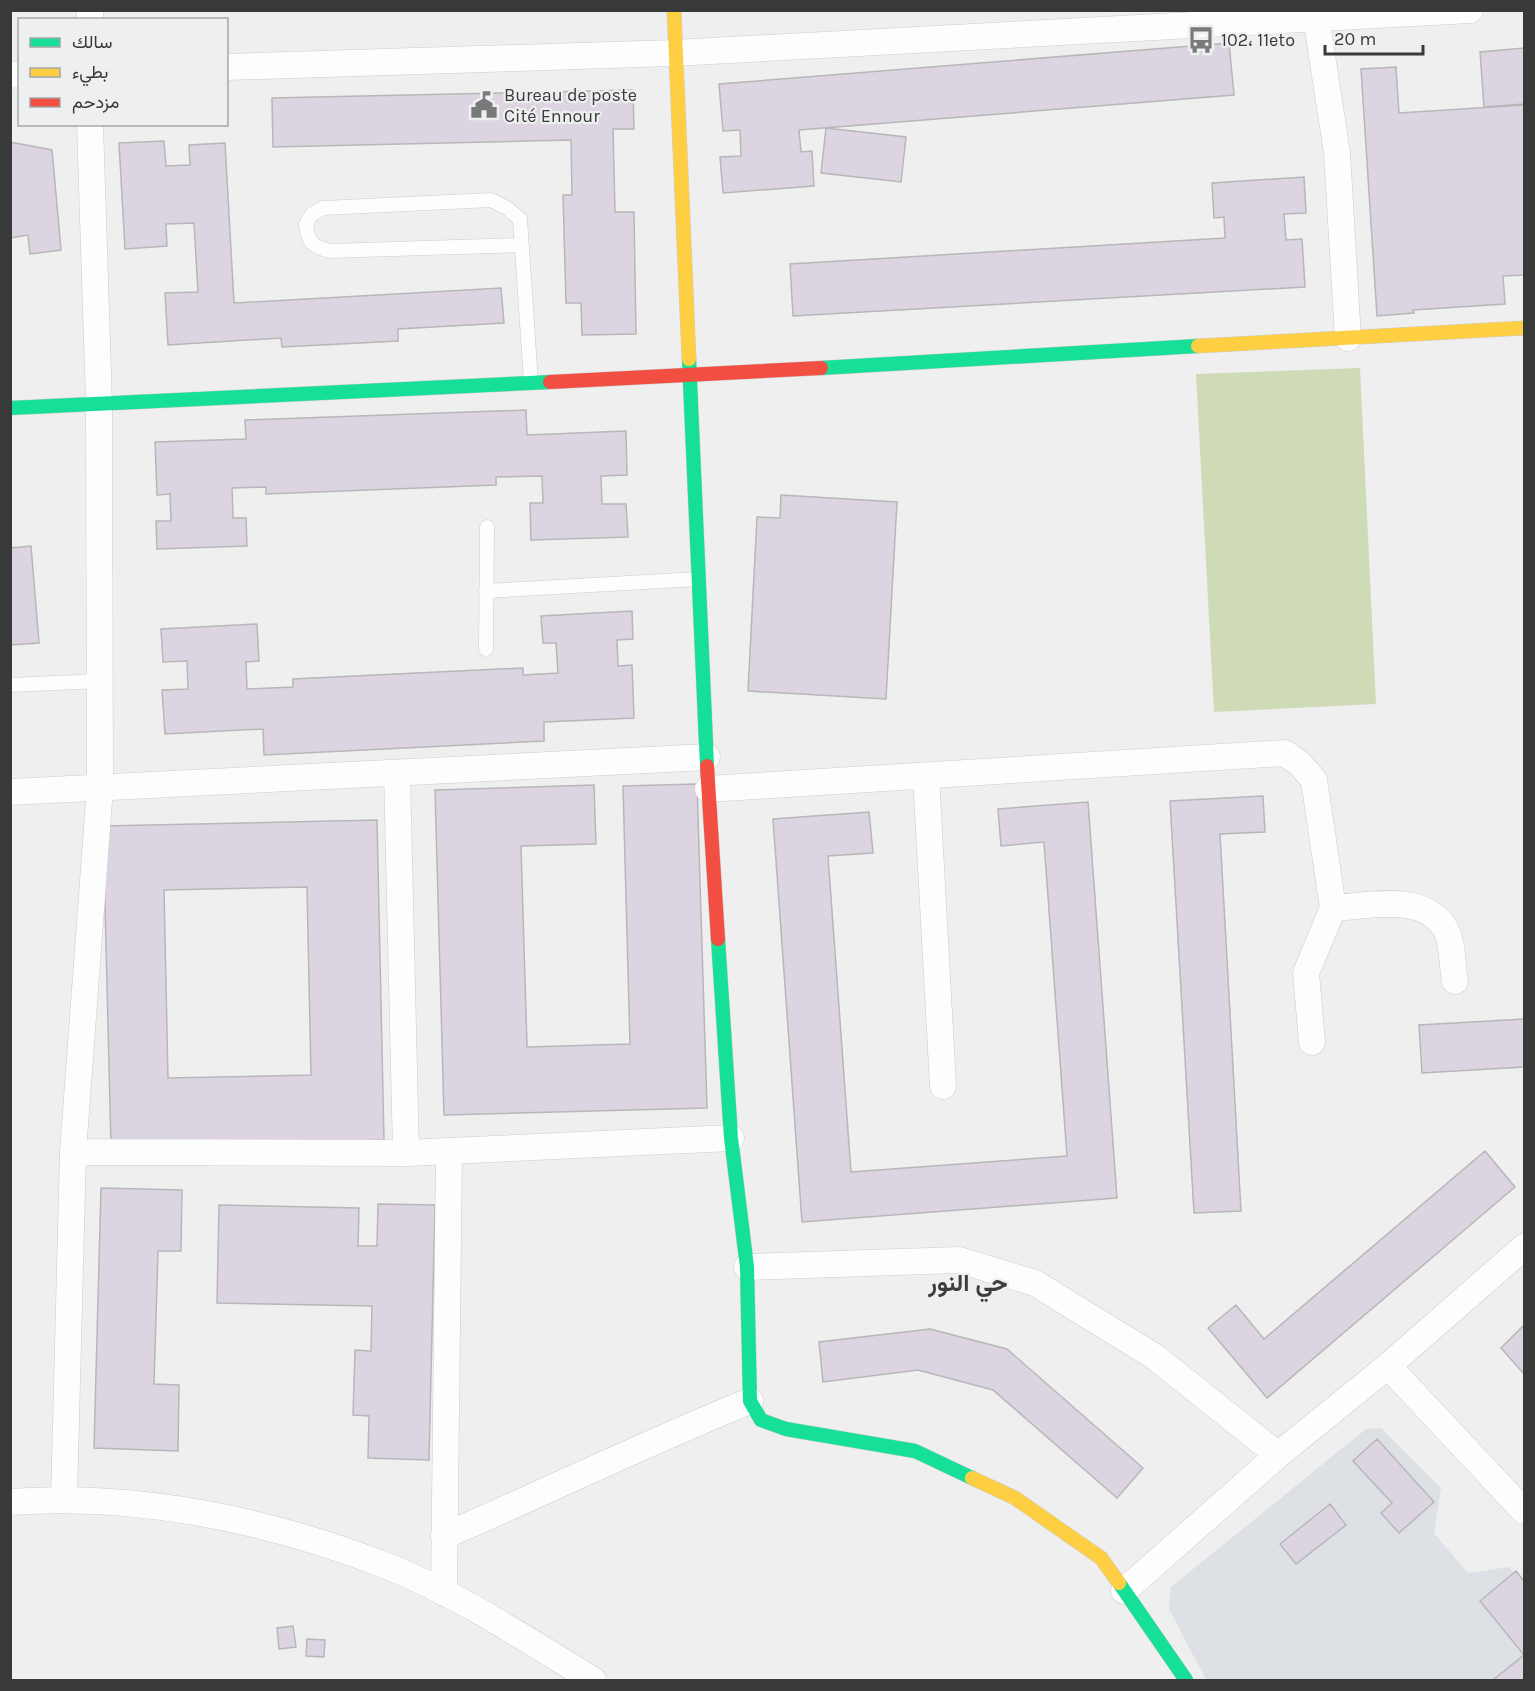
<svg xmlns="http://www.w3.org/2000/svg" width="1535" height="1691" viewBox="0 0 1535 1691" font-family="Karla,Vazirmatn,sans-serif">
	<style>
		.built { fill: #dde0e4 }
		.green { fill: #cfdab6 }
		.building { fill: #dcd4e1; stroke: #b7b7b7; stroke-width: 1.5; fill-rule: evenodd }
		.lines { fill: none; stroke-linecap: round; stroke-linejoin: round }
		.lane-casing { stroke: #ccc; stroke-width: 15 }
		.street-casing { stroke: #ccc; stroke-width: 27 }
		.fast-casing { stroke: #ccc; stroke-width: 15 }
		.slow-casing { stroke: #ccc; stroke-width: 15 }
		.jam-casing { stroke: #ccc; stroke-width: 15 }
		.lane { stroke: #fdfdfd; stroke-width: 14 }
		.street { stroke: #fdfdfd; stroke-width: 26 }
		.fast { stroke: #16e098; stroke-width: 14 }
		.slow { stroke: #ffcf43; stroke-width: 14 }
		.jam { stroke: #f24e42; stroke-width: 14 }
		.labels { text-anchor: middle; stroke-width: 4.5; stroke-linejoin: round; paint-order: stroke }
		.poi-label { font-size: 18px; fill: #383939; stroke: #eeeff0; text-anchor: start }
		.district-label { font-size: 24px; font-weight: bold; fill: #3c3d3e; stroke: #eeeff0 }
	</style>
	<rect width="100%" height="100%" fill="#efefef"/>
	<path class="built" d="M 1381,1428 L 1441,1488 L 1434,1533 L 1468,1573 L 1509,1567 L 1524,1586 L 1524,1680 L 1206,1680 L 1169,1609 L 1171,1587 L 1366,1429 Z"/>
	<path class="green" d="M 1360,368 L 1376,704 L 1214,712 L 1196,374 Z"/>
	<path class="building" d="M 1229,43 L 1234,95 L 799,130 L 801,152 L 812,151 L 814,186 L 723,193 L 720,157 L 741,156 L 740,130 L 723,131 L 719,84 Z
		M 1524,48 L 1524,104 L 1484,107 L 1480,52 Z
		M 1396,67 L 1399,113 L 1524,105 L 1524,275 L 1503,276 L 1505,304 L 1413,310 L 1414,313 L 1377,316 L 1361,69 Z
		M 633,90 L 634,129 L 613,129 L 615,212 L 634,212 L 636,334 L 582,335 L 581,303 L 566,303 L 563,195 L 572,195 L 571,140 L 273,147 L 272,98 Z
		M 826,128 L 906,137 L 901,182 L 821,173 Z
		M 164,141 L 166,166 L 190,165 L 189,145 L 225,143 L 234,303 L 501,288 L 504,323 L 398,329 L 398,341 L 282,347 L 281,338 L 168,345 L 165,293 L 198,292 L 194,223 L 166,224 L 167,246 L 125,249 L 119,143 Z
		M 10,142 L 52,150 L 61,250 L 30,254 L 28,235 L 10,238 Z
		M 1304,177 L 1306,213 L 1284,214 L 1286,240 L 1302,239 L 1305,287 L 793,316 L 790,264 L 1225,238 L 1224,217 L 1214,218 L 1212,183 Z
		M 526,410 L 527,435 L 626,431 L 627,475 L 601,476 L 602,504 L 626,504 L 628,537 L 531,540 L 530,503 L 543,503 L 542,476 L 496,477 L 496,485 L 266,494 L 266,487 L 232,488 L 233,518 L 246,518 L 247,546 L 157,549 L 156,521 L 171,521 L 170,494 L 157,495 L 155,442 L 246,439 L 245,420 Z
		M 781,495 L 897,502 L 886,699 L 748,691 L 757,517 L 780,518 Z
		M 31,546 L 39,643 L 10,645 L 10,548 Z
		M 632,611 L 633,639 L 617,640 L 618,666 L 632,665 L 634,718 L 544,722 L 544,741 L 264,755 L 263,729 L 165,734 L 162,690 L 188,689 L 187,661 L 163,662 L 161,629 L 257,624 L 259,661 L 246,662 L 247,689 L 293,687 L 293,679 L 523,668 L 523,675 L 558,673 L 556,643 L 543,643 L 541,616 Z
		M 697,784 L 707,1108 L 444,1115 L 435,790 L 594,785 L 596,844 L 521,846 L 527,1047 L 630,1044 L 623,786 Z
		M 1263,796 L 1265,832 L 1220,834 L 1241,1211 L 1194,1213 L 1170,801 Z
		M 1088,802 L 1117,1198 L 802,1222 L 773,819 L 869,812 L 873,853 L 828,856 L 851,1172 L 1067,1156 L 1044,842 L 1001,846 L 998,809 Z
		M 377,820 L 384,1140 L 111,1146 L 103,826 ZM 307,887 L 311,1075 L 168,1078 L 164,890 Z
		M 1524,1019 L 1524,1067 L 1422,1073 L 1419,1025 Z
		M 1485,1151 L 1515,1187 L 1267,1398 L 1208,1328 L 1236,1305 L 1264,1339 Z
		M 101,1188 L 182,1190 L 181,1251 L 158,1251 L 154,1384 L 179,1385 L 178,1451 L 94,1448 Z
		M 378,1204 L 435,1205 L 429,1460 L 368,1458 L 369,1416 L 353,1415 L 355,1350 L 371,1351 L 372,1306 L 217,1303 L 219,1205 L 359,1208 L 358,1246 L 377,1246 Z
		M 1524,1325 L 1524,1374 L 1501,1348 Z
		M 930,1329 L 1007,1349 L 1143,1468 L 1117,1498 L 993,1390 L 918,1370 L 823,1382 L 819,1342 Z
		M 1377,1439 L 1434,1502 L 1399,1533 L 1381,1513 L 1392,1503 L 1353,1461 Z
		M 1330,1504 L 1346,1525 L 1296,1564 L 1280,1544 Z
		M 1516,1571 L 1524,1581 L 1524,1655 L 1480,1601 Z
		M 293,1626 L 296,1647 L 279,1649 L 277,1628 Z
		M 307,1639 L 325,1640 L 324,1657 L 306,1656 Z
		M 1524,1655 L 1524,1680 L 1493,1680 Z"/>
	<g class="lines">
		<defs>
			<path id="lane" d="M 522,245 L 330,251 C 312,246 308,243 306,224 L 312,214 L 323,208 L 491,200 L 507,208 L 520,219 L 531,382
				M 486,591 L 698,579
				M 486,649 L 487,527
				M 10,685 L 100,681"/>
			<path id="street" d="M 1315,10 L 1337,153 L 1348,338
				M 90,20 L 90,10
				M 226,67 L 674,53 L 1470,10
				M 10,75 L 20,74
				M 397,773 L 406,1153
				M 926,776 L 943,1086
				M 708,789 L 1285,753 L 1300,764 L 1314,780 L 1333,908 C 1369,906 1425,892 1446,930 C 1453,943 1452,966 1455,981
				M 10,792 L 707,757
				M 1312,1042 L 1306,973 L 1333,908
				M 73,1152 L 406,1153 L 731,1138
				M 747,1267 L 959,1260 L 1035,1283 L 1155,1357 L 1278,1455
				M 1388,1366 L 1524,1511
				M 64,1498 L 73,1152 L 100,787 L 99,403 L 90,124
				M 10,1502 C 138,1493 268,1520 387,1566 C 460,1595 527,1640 593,1680
				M 444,1536 C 546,1492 646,1443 750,1401
				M 1124,1591 L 1278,1455 L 1388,1366 L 1524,1247
				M 444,1593 L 449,1151"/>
			<path id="fast" d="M 689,359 L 707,766
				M 821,368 L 1198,346
				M 10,408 L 550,382
				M 718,939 L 731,1138 L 747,1267 L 750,1401 L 761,1420 L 786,1429 L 915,1451 L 972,1478
				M 1119,1583 L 1186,1680"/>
			<path id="slow" d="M 674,10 L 689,359
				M 1198,346 L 1524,328
				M 972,1478 L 1015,1498 L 1101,1558 L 1119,1583"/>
			<path id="jam" d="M 550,382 L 821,368
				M 707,766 L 718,939"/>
		</defs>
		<use href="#lane" class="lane-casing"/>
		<use href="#street" class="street-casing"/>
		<use href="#fast" class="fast-casing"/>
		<use href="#slow" class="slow-casing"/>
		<use href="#jam" class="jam-casing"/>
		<use href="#lane" class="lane"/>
		<use href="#street" class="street"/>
		<use href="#fast" class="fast"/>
		<use href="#slow" class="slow"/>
		<use href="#jam" class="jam"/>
	</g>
	<defs>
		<symbol id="bus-bare" viewBox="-9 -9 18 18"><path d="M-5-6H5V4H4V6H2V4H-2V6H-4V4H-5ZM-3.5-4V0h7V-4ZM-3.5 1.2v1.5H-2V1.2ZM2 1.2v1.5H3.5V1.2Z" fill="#787979" stroke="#eeeff0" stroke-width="2.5" paint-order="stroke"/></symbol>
		<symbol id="civic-bare" viewBox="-9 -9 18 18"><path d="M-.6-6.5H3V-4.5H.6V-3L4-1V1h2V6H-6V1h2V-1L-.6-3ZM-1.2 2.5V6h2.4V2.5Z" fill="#787979" stroke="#eeeff0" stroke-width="2.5" paint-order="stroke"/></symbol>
	</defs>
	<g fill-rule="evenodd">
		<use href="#bus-bare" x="1182" y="21" width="38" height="38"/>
		<use href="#civic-bare" x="465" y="86" width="38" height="38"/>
	</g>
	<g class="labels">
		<g class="poi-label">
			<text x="1221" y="46">102، 11eto</text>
			<text x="504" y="101">Bureau de poste<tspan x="504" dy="21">Cité Ennour</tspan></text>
		</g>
		<g class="district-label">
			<text x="968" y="1291">حي النور</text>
		</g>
	</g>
	<rect width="1535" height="1691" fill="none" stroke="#383939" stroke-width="24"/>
	<rect x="18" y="18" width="210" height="108" fill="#eeeff0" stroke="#a5a6a7" stroke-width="1.5"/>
	<rect x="30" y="38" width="30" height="9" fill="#16e098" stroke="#a5a6a7" stroke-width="1.5"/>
	<text x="72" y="48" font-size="18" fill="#383939">سالك</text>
	<rect x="30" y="68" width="30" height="9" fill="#ffcf43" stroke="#a5a6a7" stroke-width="1.5"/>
	<text x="72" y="78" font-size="18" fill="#383939">بطيء</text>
	<rect x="30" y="98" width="30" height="9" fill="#f24e42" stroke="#a5a6a7" stroke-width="1.5"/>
	<text x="72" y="108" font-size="18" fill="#383939">مزدحم</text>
	<path d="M1325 45v9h98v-9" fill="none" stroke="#383939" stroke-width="3"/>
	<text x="1334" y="45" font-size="18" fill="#383939" stroke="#eeeff0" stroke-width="4.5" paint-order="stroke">20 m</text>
</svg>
